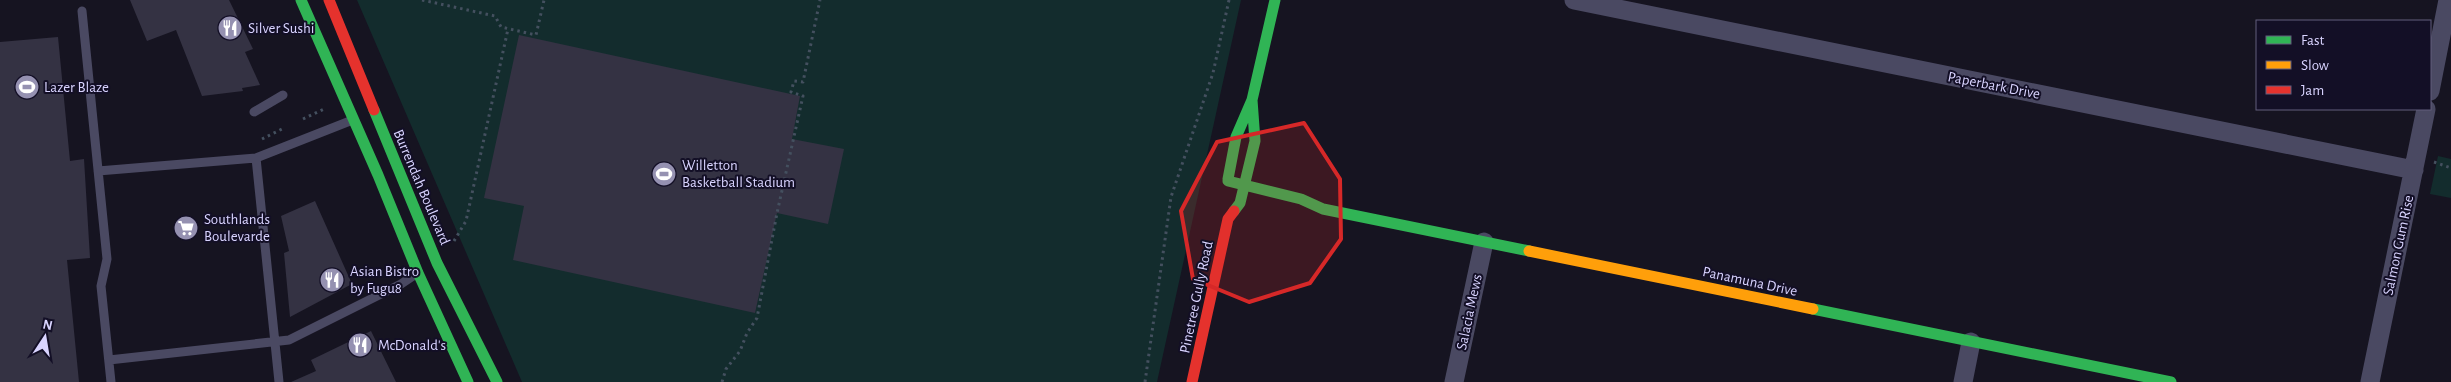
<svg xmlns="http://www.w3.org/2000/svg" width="2451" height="382" viewBox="0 0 2451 382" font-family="'Alegreya Sans',sans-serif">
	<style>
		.green { fill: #132c2d }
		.building { fill: #343243 }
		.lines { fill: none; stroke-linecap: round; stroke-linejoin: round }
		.path { stroke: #44505f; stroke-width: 3; stroke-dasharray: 2.5 4; stroke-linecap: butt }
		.lane { stroke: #4a4962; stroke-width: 9 }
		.street { stroke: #4a4962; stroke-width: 19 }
		.fast { stroke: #30b455; stroke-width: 11 }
		.slow { stroke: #ff9f0a; stroke-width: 11 }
		.jam { stroke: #e5322d; stroke-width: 11 }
		.marked { fill: #d62828; fill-opacity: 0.2; stroke: #d62828; stroke-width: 4; stroke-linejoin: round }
		.labels { text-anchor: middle; stroke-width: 4; stroke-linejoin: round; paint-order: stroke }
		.poi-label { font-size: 15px; fill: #d9d4ff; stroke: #130f26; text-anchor: start }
		.street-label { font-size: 15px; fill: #d9d4ff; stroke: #130f26 }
	</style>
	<rect width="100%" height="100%" fill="#161421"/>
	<path class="green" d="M 357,0 L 1241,0 L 1157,382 L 522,382 Z
		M 2438,156 L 2451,159 L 2451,198 L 2430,194 Z"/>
	<path class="building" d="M 130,0 L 229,0 L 253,49 L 245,52 L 260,85 L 242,88 L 243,91 L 202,96 L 176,30 L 147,41 Z
		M 519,35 L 800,96 L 792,139 L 844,149 L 828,224 L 777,213 L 755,313 L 513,260 L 524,206 L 484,198 Z
		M 58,37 L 70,161 L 84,159 L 90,258 L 67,260 L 79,382 L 0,382 L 0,42 Z
		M 315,201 L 352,284 L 290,317 L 284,253 L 289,251 L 281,216 Z
		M 371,331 L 396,382 L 291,382 L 316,371 L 311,360 Z"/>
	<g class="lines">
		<path class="path" d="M 422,0 L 495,16 L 501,27 L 536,35 L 544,0
			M 303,119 L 324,109
			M 262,139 L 282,129
			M 2434,162 L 2451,168
			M 454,241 L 466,221 L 508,29
			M 722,382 L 726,369 L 740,351 L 747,333 L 757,318 L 777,213 L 803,96 L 791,92 L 794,81 L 803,82 L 820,0
			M 1145,382 L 1171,197 L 1213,73 L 1229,0"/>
		<path class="lane" d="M 82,11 L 107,259 L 101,286 L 111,382
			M 254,112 L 283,95
			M 256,158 L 279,382
			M 98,171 L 256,158 L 350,121
			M 109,360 L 289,340 L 401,284 L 416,274"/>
		<path class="street" d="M 1574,0 L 2414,170
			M 2430,91 L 2448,0
			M 1454,382 L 1484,242
			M 1963,382 L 1971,342
			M 2370,382 L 2426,109"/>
		<path class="fast" d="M 301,0 L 378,175 L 418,273 L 468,382
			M 374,110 L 437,263 L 497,382
			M 1228,179 L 1236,137 L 1252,100 L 1275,0
			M 1228,181 L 1301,199 L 1323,209 L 1529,251
			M 1234,211 L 1240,203 L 1255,141 L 1252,100
			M 1813,309 L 2171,382"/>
		<path class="slow" d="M 1529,251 L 1813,309"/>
		<path class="jam" d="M 329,0 L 374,110
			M 1192,382 L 1228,219 L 1234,211"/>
	</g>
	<path class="marked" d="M 1304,123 L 1340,179 L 1341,239 L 1310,283 L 1249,302 L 1193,279 L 1181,211 L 1217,142 Z"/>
	<defs>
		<symbol id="restaurant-disc" viewBox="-11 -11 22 22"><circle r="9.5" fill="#9591b1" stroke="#130f26"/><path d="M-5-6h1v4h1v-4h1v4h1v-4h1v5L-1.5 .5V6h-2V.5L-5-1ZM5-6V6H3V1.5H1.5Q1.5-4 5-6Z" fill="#fff"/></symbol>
		<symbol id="stadium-disc" viewBox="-11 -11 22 22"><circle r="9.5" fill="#9591b1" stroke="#130f26"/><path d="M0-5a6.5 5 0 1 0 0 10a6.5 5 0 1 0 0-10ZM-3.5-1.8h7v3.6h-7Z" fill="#fff"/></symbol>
		<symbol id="supermarket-disc" viewBox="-11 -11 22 22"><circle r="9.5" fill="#9591b1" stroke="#130f26"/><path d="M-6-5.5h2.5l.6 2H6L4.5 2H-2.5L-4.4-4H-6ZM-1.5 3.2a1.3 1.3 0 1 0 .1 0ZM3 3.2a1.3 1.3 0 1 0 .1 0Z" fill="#fff"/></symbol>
	</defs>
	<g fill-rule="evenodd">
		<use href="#restaurant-disc" x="216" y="14" width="28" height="28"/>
		<use href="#stadium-disc" x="13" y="73" width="28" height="28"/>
		<use href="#stadium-disc" x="650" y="160" width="28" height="28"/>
		<use href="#supermarket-disc" x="172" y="214" width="28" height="28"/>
		<use href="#restaurant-disc" x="318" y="266" width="28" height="28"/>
		<use href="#restaurant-disc" x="346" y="331" width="28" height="28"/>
	</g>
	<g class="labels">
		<g class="poi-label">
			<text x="248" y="33">Silver Sushi</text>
			<text x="44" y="92">Lazer Blaze</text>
			<text x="682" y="170">Willetton<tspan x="682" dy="17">Basketball Stadium</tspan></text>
			<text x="204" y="224">Southlands<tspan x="204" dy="17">Boulevarde</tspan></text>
			<text x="350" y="276">Asian Bistro<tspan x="350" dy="17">by Fugu8</tspan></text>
			<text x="378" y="350">McDonald's</text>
		</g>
		<g class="street-label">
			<text transform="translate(1994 85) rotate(11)" y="5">Paperbark Drive</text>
			<text transform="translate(422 187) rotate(67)" y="5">Burrendah Boulevard</text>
			<text transform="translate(2398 245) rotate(-78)" y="5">Salmon Gum Rise</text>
			<text transform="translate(1750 281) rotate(12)" y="5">Panamuna Drive</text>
			<text transform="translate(1196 297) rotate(-78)" y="5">Pinetree Gully Road</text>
			<text transform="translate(1469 312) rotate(-78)" y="5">Salacia Mews</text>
		</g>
	</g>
	<rect x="2256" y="20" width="175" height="90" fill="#130f26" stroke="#625e7d"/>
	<rect x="2266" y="36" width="25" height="8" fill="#30b455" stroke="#625e7d"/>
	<text x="2301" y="45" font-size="15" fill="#d9d4ff">Fast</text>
	<rect x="2266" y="61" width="25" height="8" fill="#ff9f0a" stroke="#625e7d"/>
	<text x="2301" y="70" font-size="15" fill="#d9d4ff">Slow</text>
	<rect x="2266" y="86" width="25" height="8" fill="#e5322d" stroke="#625e7d"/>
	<text x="2301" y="95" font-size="15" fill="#d9d4ff">Jam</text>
	<g transform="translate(45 337) rotate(12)" stroke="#130f26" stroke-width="4" paint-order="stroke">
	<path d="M0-4L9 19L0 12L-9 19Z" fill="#d9d4ff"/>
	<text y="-8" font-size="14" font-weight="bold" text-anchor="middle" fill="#d9d4ff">N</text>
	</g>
</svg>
